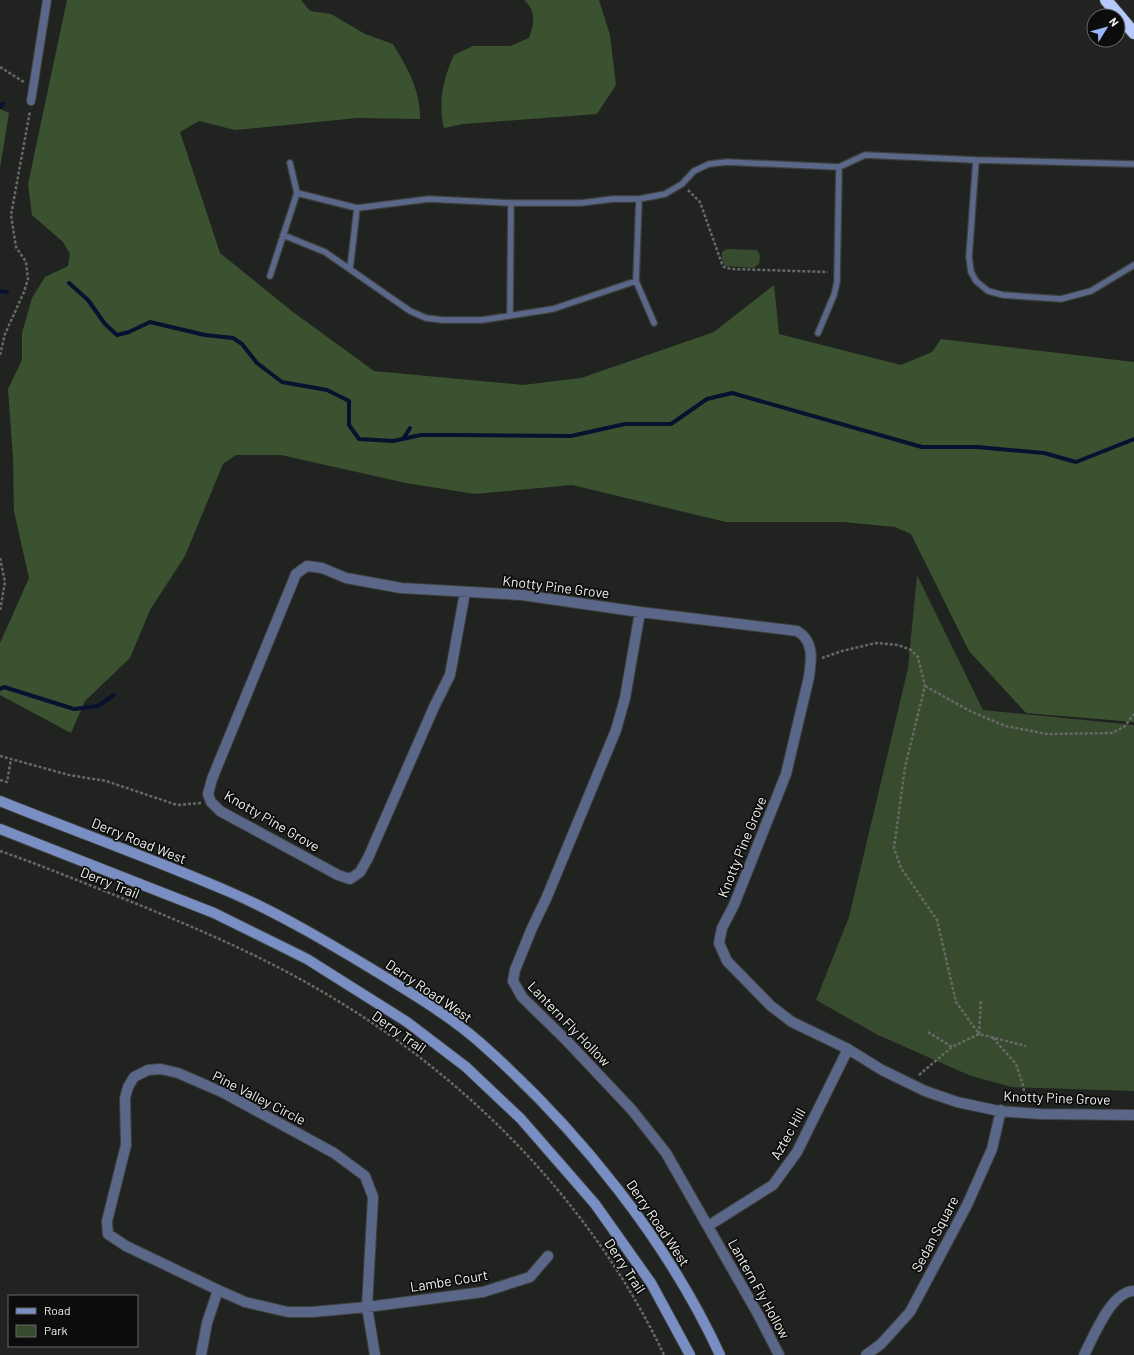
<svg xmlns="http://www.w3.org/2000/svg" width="1134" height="1355" viewBox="0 0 1134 1355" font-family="Barlow,sans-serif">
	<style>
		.green { fill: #374b2e }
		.forest { fill: #3a5230 }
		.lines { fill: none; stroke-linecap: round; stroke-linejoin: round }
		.stream { stroke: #08112f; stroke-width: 4 }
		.service-casing { stroke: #3e403d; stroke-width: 8 }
		.pedestrian-casing { stroke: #3e403d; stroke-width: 10 }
		.minor-casing { stroke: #3e403d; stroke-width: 12 }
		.secondary-casing { stroke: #3e403d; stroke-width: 12 }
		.motorway-casing { stroke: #3e403d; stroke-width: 14 }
		.path { stroke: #676966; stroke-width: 2.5; stroke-dasharray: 3 2; stroke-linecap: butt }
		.service { stroke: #5a6788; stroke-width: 5.5 }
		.pedestrian { stroke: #5a6788; stroke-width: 8 }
		.minor { stroke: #5a6788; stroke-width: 10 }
		.secondary { stroke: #798ec2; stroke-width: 10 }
		.motorway { stroke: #b5c9fa; stroke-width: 12 }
		.labels { text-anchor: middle; stroke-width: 3.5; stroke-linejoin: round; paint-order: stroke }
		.street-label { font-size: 14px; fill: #eff1ee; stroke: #0b0c0b }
	</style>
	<rect width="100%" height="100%" fill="#212320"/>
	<path class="green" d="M 727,249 L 757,250 L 760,255 L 759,264 L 753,268 L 725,266 L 722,260 L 722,252 Z
		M 917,575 L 983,710 L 1134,725 L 1134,1091 L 1012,1087 L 971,1076 L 878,1035 L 816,1000 L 849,917 L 908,668 Z"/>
	<path class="forest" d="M 67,0 L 301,0 L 310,11 L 331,14 L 365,34 L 393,44 C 407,67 421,91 420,119 L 357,118 L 235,130 L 199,121 L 180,132 L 220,253 L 293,312 L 374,371 L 523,385 L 581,378 L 714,332 L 774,285 L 779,334 L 901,365 L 932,352 L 941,339 L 1134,362 L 1134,722 L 1026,713 L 969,651 L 911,534 L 895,527 L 843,522 L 726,522 L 572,485 L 475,494 L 406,483 L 281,455 L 236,455 L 223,464 L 185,556 L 150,610 L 130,658 L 85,701 L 71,733 L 0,695 L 0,643 L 29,578 L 14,511 L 13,458 L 8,389 L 22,360 L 22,333 L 32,298 L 45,277 L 68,266 L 70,254 L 63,242 L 32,215 L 28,184 Z
		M 524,0 L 599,0 L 610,35 L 616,85 L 597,114 L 463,124 L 444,128 C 438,102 443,79 454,55 L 473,46 L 510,46 L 529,38 C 534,23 537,12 524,0 Z
		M 0,109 L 9,113 L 0,168 Z"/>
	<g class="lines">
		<path class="stream" d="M 0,107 L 3,104
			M 69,283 L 88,300 L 105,324 L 117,335 L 129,332 L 150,322 L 205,335 L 233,338 L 242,344 L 257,363 L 282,382 L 327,390 L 349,401 L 349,425 L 359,439 L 393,441 L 421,435 L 455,435 L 571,436 L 625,424 L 671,424 L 707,399 L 732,393 L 922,447 L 977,447 L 1044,453 L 1076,462 L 1134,439
			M 0,291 L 7,292
			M 403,439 L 410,428
			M 0,689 L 4,687 L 74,709 L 98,706 L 114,695"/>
		<defs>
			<path id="service" d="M 976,160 L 969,257 L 971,272 L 976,281 L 988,291 L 1003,295 L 1061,299 L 1091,291 L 1134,265
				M 297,193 L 357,208 L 429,199 L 511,203 L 581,203 L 613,199 L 639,199 L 665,194 L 682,184 L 694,171 L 709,164 L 727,162 L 839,167 L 865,155 L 976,160 L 1134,164
				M 639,199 L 636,281 L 654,323
				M 283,235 L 325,252 L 410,311 L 426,318 L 443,320 L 482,320 L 553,309 L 636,281
				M 350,269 L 357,208
				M 270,276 L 297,193 L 290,163
				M 510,314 L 511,203
				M 818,333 L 834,295 L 837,282 L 839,167"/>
			<path id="pedestrian" d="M 31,101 L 47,0"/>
			<path id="minor" d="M 465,592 L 450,675 L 434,707 L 368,858 L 360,872 L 350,879 L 338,875 L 220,811 L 211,802 L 208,794 L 212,779 L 296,574 L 307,566 L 322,568 L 346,578 L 401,588 L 522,595 L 640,612 L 797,631 C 815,641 811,661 809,677 L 786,774 L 734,905 L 722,928 L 719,943 L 727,961 L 771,1006 L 792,1022 L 848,1049 L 882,1070 L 925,1091 L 957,1102 L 999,1111 L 1040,1114 L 1134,1115
				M 640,612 L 625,698 L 616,730 L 546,899 L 532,928 L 515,970 L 513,981 L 522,997 L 566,1040 L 632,1110 L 666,1153 L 759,1316 L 779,1355
				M 708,1226 L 773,1185 L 797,1152 L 848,1049
				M 201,1355 L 207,1323 L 218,1290
				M 375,1355 L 367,1307 L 373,1197 L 365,1176 L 334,1153 L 224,1093 L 178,1073 L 161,1069 L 148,1070 L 134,1077 L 128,1087 L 125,1098 L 126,1145 L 107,1221 L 108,1234 L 126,1246 L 218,1290 L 245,1302 L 288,1312 L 312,1312 L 367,1307 L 483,1292 L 530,1277 L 548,1256
				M 866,1355 L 881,1344 L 910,1312 L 967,1205 L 992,1149 L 1001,1110
				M 1084,1355 C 1093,1338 1111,1291 1134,1291"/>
			<path id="secondary" d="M 0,801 C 77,832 156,860 232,893 C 280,914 327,942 372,969 C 411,993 451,1016 485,1047 C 579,1131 667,1240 720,1355
				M 0,829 L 214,913 L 307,959 L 407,1022 L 466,1067 L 521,1119 L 595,1204 L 651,1283 L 690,1355"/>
			<path id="motorway" d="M 1106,0 L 1134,33"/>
		</defs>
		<use href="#service" class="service-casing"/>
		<use href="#pedestrian" class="pedestrian-casing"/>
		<use href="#minor" class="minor-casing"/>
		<use href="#secondary" class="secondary-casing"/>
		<use href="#motorway" class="motorway-casing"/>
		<path class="path" d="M 0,67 L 24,82
			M 688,190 L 700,202 L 722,264 L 724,267 L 731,269 L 828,272
			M 0,355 L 5,334 L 24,292 L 28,279 L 26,262 L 16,247 L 11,215 L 30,111
			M 0,558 L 5,582 L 0,611
			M 822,658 L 842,651 L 876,643 L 898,645 L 911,650 L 918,657 L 925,686 L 905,767 L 894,848 L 901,868 L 937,920 L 956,1002 L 979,1034 L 981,999
			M 925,686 L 970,711 L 1005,726 L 1047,734 L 1112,733 L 1124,727 L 1134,714
			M 0,756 L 69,775 L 106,781 L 177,805 L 201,803
			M 0,780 L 7,782 L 11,759
			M 0,851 C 46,867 91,886 137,904 C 198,929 259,955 316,988 C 463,1072 592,1202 664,1355
			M 928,1032 L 952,1047
			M 993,1038 L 1016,1064 L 1023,1085 L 1026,1103
			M 919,1075 L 952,1047 L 979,1034 L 1026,1046"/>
		<use href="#service" class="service"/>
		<use href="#pedestrian" class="pedestrian"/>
		<use href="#minor" class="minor"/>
		<use href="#secondary" class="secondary"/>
		<use href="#motorway" class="motorway"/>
	</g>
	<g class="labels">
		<g class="street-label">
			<text transform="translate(556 587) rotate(7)" y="5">Knotty Pine Grove</text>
			<text transform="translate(272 821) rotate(30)" y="5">Knotty Pine Grove</text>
			<text transform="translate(139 841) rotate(22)" y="5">Derry Road West</text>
			<text transform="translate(742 847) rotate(-68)" y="5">Knotty Pine Grove</text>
			<text transform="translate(110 883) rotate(22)" y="5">Derry Trail</text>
			<text transform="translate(429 991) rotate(34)" y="5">Derry Road West</text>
			<text transform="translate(569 1024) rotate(46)" y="5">Lantern Fly Hollow</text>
			<text transform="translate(399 1032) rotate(35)" y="5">Derry Trail</text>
			<text transform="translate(259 1098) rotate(27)" y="5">Pine Valley Circle</text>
			<text transform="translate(1057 1098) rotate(2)" y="5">Knotty Pine Grove</text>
			<text transform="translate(788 1134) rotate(-61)" y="5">Aztec Hill</text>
			<text transform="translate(658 1223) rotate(56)" y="5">Derry Road West</text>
			<text transform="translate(935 1234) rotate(-62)" y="5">Sedan Square</text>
			<text transform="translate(625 1266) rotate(57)" y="5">Derry Trail</text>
			<text transform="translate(449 1281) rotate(-9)" y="5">Lambe Court</text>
			<text transform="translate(759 1289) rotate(61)" y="5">Lantern Fly Hollow</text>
		</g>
	</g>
	<rect x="8" y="1295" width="130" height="52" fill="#0b0c0b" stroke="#666866"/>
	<rect x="16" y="1308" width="20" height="6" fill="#798ec2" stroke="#666866"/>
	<text x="44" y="1315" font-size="12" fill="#eff1ee">Road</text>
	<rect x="16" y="1325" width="20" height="12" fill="#374b2e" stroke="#666866"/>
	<text x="44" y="1335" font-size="12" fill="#eff1ee">Park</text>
	<g transform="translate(1106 28) rotate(53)"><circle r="19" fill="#0b0c0b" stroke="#666866"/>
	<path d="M0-3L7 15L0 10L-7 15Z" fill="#99b5fd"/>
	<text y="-6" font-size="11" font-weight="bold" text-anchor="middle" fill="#eff1ee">N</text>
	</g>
</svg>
